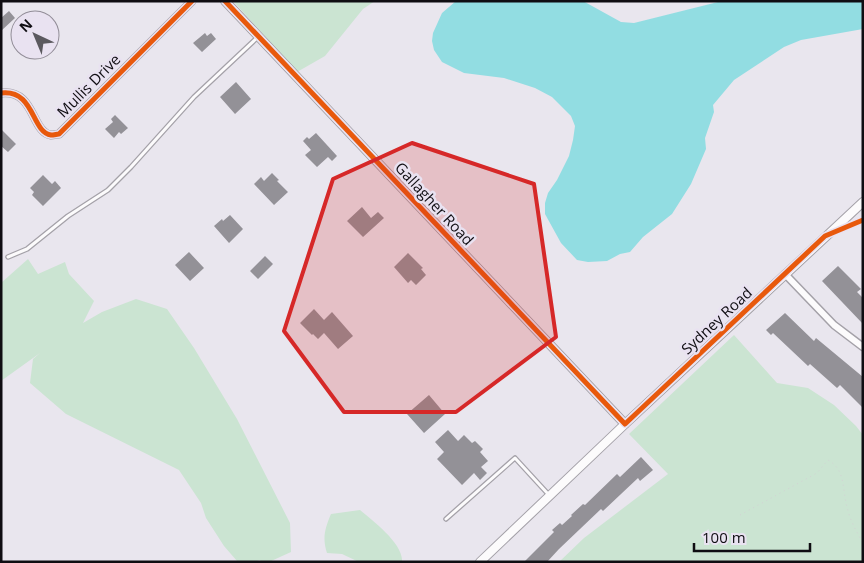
<svg xmlns="http://www.w3.org/2000/svg" width="864" height="563" viewBox="0 0 864 563" font-family="'Open Sans',sans-serif">
	<style>
		.green { fill: #cbe4d2 }
		.water { fill: #92dde2 }
		.building { fill: #939197 }
		.lines { fill: none; stroke-linecap: round; stroke-linejoin: round }
		.service-casing { stroke: #a4a1a8; stroke-width: 5.5 }
		.minor-casing { stroke: #a4a1a8; stroke-width: 9 }
		.tertiary-casing { stroke: #a4a1a8; stroke-width: 10 }
		.path { stroke: #d3d2d4; stroke-width: 1; stroke-dasharray: 1 4; stroke-linecap: butt }
		.service { stroke: #fcfbfc; stroke-width: 3 }
		.minor { stroke: #fcfbfc; stroke-width: 6 }
		.tertiary { stroke: #fcfbfc; stroke-width: 8 }
		.cycleway-casing { stroke: #e9e2f1; stroke-width: 8 }
		.cycleway { stroke: #e8590c; stroke-width: 5 }
		.marked { fill: #d62828; fill-opacity: 0.2; stroke: #d62828; stroke-width: 4; stroke-linejoin: round }
		.labels { text-anchor: middle; stroke-width: 5; stroke-linejoin: round; paint-order: stroke }
		.street-label { font-size: 15px; fill: #0f0d12; stroke: #e9e2f1 }
	</style>
	<rect width="100%" height="100%" fill="#e9e6ee"/>
	<path class="green" d="M 233,1 L 375,1 L 363,9 L 325,56 L 297,72 Z
		M 28,259 L 38,274 L 65,262 L 69,274 L 94,301 L 83,323 L 102,312 L 136,299 L 167,309 L 194,348 L 237,419 L 290,523 L 291,552 L 269,562 L 261,562 L 260,560 L 254,562 L 237,561 L 224,546 L 206,518 L 201,503 L 179,470 L 66,414 L 30,383 L 33,359 L 40,353 L 1,381 L 1,283 Z
		M 734,335 L 777,383 L 808,388 L 834,405 L 856,426 L 863,435 L 863,562 L 559,562 L 584,538 L 668,474 L 629,434 Z
		M 360,510 C 372,520 404,544 402,562 L 359,562 L 342,554 L 327,553 C 322,538 325,528 331,514 Z"/>
	<path class="water" d="M 456,1 L 583,1 L 621,22 L 634,23 L 722,1 L 863,1 L 863,29 L 801,40 L 784,47 L 734,80 L 713,105 L 714,112 L 705,138 L 706,149 L 691,184 L 672,214 L 643,237 L 630,252 L 620,254 L 607,261 L 588,262 L 577,260 L 561,243 L 545,214 L 545,203 L 548,193 L 557,180 L 569,156 L 573,140 L 575,126 L 571,116 L 552,97 L 535,88 L 504,78 L 464,73 L 442,62 L 434,50 L 432,41 L 433,33 L 442,13 Z"/>
	<path class="building" d="M 9,11 L 15,18 L 1,31 L 1,18 Z
		M 205,33 L 207,36 L 211,33 L 216,39 L 202,52 L 193,43 Z
		M 236,82 L 251,99 L 235,114 L 220,97 Z
		M 115,115 L 128,128 L 121,134 L 119,132 L 114,138 L 105,129 L 113,122 L 111,119 Z
		M 1,129 L 16,144 L 8,152 L 1,146 Z
		M 316,133 L 337,156 L 332,161 L 328,157 L 317,167 L 305,155 L 311,150 L 303,141 L 307,137 L 309,139 Z
		M 272,173 L 279,180 L 277,181 L 288,192 L 274,205 L 254,184 L 261,177 L 264,181 Z
		M 43,175 L 52,184 L 55,181 L 61,188 L 43,206 L 32,195 L 34,192 L 30,188 Z
		M 362,207 L 371,218 L 378,212 L 384,218 L 363,237 L 347,221 Z
		M 230,215 L 243,229 L 229,243 L 214,226 L 222,219 L 223,221 Z
		M 189,252 L 204,268 L 190,281 L 175,265 Z
		M 408,253 L 423,268 L 421,269 L 426,275 L 416,285 L 411,280 L 408,283 L 394,267 Z
		M 265,256 L 273,264 L 258,279 L 250,271 Z
		M 838,266 L 861,289 L 857,292 L 863,298 L 863,324 L 822,281 Z
		M 314,309 L 324,320 L 332,312 L 353,336 L 338,349 L 324,333 L 318,339 L 313,334 L 312,335 L 300,323 Z
		M 785,313 L 814,341 L 816,338 L 863,377 L 863,408 L 840,385 L 837,388 L 810,364 L 808,366 L 773,333 L 771,335 L 766,330 Z
		M 429,395 L 445,414 L 424,433 L 407,414 Z
		M 448,430 L 458,441 L 464,435 L 472,443 L 475,441 L 483,449 L 480,452 L 488,461 L 481,467 L 487,473 L 480,480 L 474,473 L 462,485 L 437,459 L 444,452 L 435,442 Z
		M 641,457 L 653,470 L 640,481 L 638,478 L 603,511 L 601,509 L 559,549 L 547,562 L 524,562 L 554,532 L 552,530 L 560,523 L 562,525 L 572,516 L 571,515 L 583,504 L 585,505 L 617,474 L 620,477 Z"/>
	<g class="lines">
		<defs>
			<path id="service" d="M 8,257 L 27,249 L 68,216 L 108,190 L 131,167 L 194,97 L 258,37
				M 446,519 L 515,458 L 549,495"/>
			<path id="minor" d="M 1,93 C 35,89 31,132 51,135 C 54,135 57,134 59,134 L 192,1
				M 785,274 L 834,325 L 863,347"/>
			<path id="tertiary" d="M 225,1 L 625,424
				M 480,562 L 625,424 L 863,202"/>
		</defs>
		<use href="#service" class="service-casing"/>
		<use href="#minor" class="minor-casing"/>
		<use href="#tertiary" class="tertiary-casing"/>
		<path class="path" d="M 740,515 L 817,473 L 828,460 C 846,470 842,489 847,507 C 850,520 856,531 863,543"/>
		<use href="#service" class="service"/>
		<use href="#minor" class="minor"/>
		<use href="#tertiary" class="tertiary"/>
		<defs>
			<path id="cycleway" d="M 225,1 L 625,424 L 825,236 L 863,220
				M 1,93 C 35,89 31,132 51,135 C 54,135 57,134 59,134 L 192,1"/>
		</defs>
		<use href="#cycleway" class="cycleway-casing"/>
		<use href="#cycleway" class="cycleway"/>
	</g>
	<path class="marked" d="M 412,143 L 534,184 L 556,337 L 456,412 L 344,412 L 284,331 L 333,179 Z"/>
	<g class="labels">
		<g class="street-label">
			<text transform="translate(89 86) rotate(-45)" y="5">Mullis Drive</text>
			<text transform="translate(434 204) rotate(47)" y="5">Gallagher Road</text>
			<text transform="translate(717 321) rotate(-43)" y="5">Sydney Road</text>
		</g>
	</g>
	<rect width="864" height="563" fill="none" stroke="#0f0d12" stroke-width="5"/>
	<g transform="translate(35 35) rotate(316)"><circle r="24" fill="#e9e2f1" stroke="#928d98"/>
	<path d="M0-4L9 19L0 12L-9 19Z" fill="#5b595f"/>
	<text y="-8" font-size="14" font-weight="bold" text-anchor="middle" fill="#0f0d12">N</text>
	</g>
	<path d="M694 543v8h116v-8" fill="none" stroke="#0f0d12" stroke-width="2.5"/>
	<text x="702" y="543" font-size="15" fill="#0f0d12" stroke="#e9e2f1" stroke-width="4" paint-order="stroke">100 m</text>
</svg>
